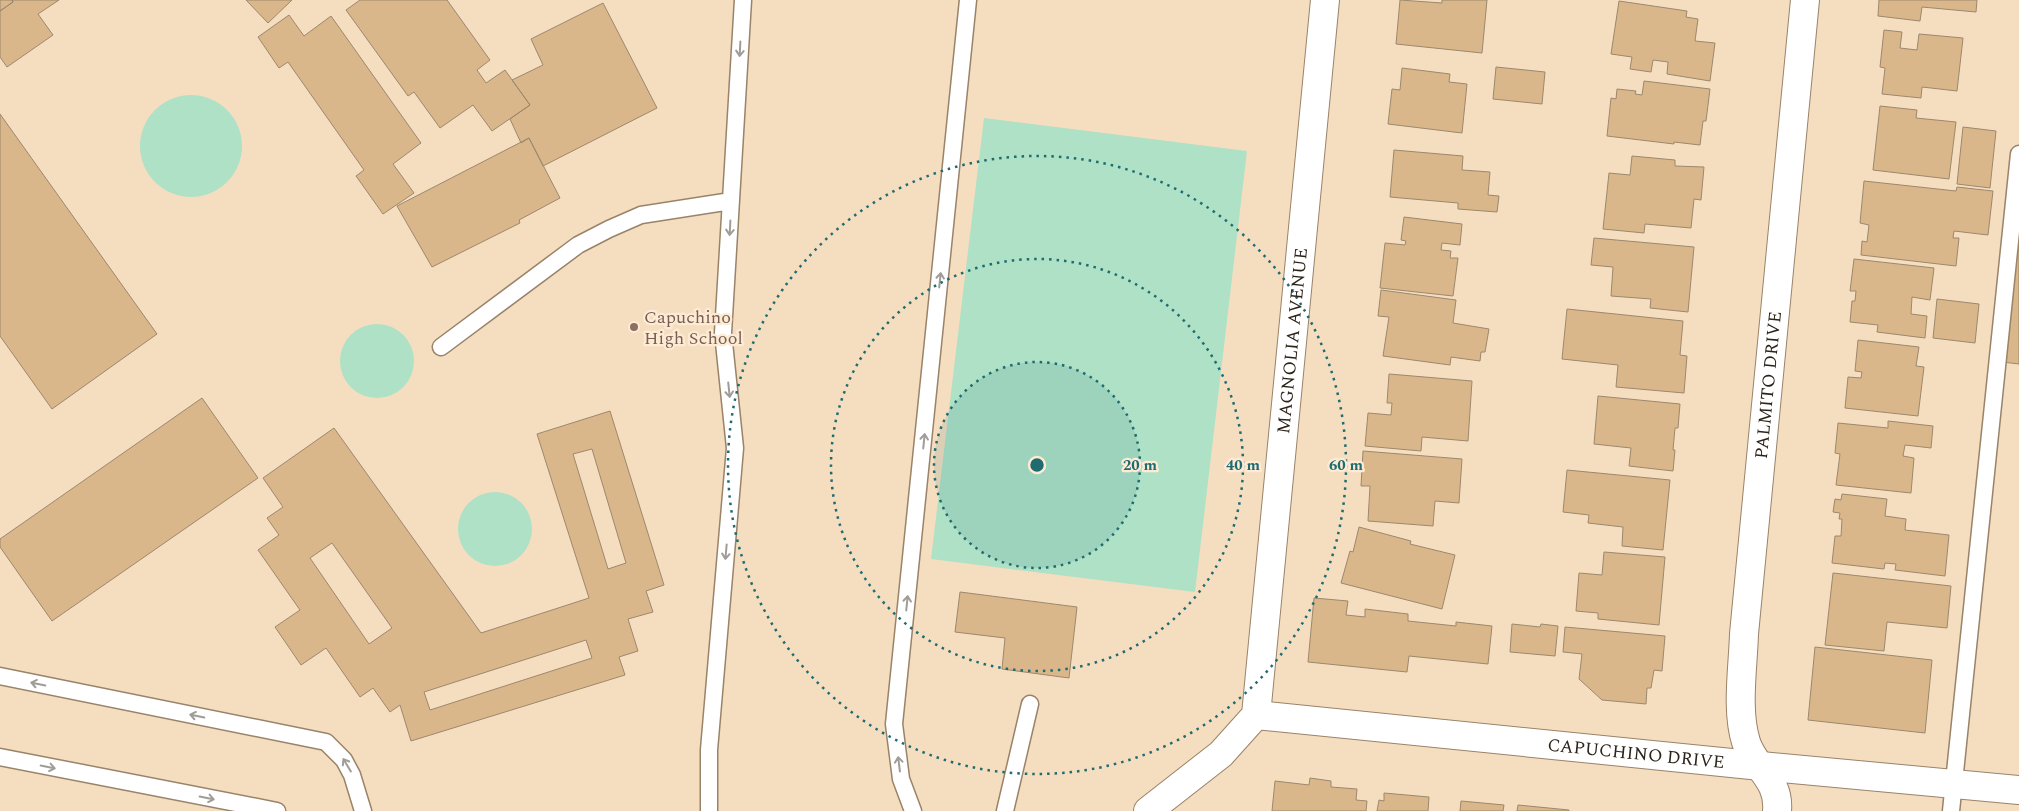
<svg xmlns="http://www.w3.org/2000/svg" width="2019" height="811" viewBox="0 0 2019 811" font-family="Spectral,serif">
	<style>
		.green { fill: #afe1c6 }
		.building { fill: #d9b78a; stroke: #9d886d; fill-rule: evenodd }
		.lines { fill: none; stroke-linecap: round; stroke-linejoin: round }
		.lane-casing { stroke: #998369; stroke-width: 19 }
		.street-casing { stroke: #998369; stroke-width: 30 }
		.secondary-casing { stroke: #998369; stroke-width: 30 }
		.lane { stroke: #fff; stroke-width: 16 }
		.street { stroke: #fff; stroke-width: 28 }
		.secondary { stroke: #fff; stroke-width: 28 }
		.oneway { stroke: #a09c98 }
		.ring { fill: none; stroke: #1f6b70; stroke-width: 2.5; stroke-dasharray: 2.5 5 }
		.education-dot { fill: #8d6e63; stroke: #feebd4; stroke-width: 2 }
		.labels { text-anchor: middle; stroke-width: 4.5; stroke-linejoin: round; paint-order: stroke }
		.education-label { font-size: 18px; fill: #785e54; stroke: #feebd4; text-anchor: start }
		.street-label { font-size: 18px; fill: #2c2319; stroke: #feebd4 }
		.centre { fill: #1f6b70; stroke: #feebd4; stroke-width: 2.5 }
		.ring-label { font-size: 15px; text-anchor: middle; font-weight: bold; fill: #1f6b70; stroke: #feebd4; stroke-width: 4.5; stroke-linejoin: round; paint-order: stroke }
	</style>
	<rect width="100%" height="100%" fill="#f5ddc0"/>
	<path class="green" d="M140 146a51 51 0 1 1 102 0a51 51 0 1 1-102 0Z
		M 984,118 L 1247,151 L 1195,592 L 931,559 Z
		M340 361a37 37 0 1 1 74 0a37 37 0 1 1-74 0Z
		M458 529a37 37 0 1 1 74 0a37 37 0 1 1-74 0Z"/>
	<path class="building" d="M 0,0 L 12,0 L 13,2 L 0,11 Z
		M 12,0 L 59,0 L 38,14 L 53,35 L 7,67 L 0,57 L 0,11 L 13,2 Z
		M 246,0 L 292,0 L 268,23 Z
		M 360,0 L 447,0 L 490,60 L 477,70 L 486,83 L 505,70 L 530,105 L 492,131 L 473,105 L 440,128 L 414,92 L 408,96 L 346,10 Z
		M 1400,0 L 1442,3 L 1442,0 L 1487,0 L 1482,53 L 1396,44 Z
		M 1879,0 L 1977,0 L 1976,12 L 1922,7 L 1920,21 L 1878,16 Z
		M 1619,1 L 1687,11 L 1686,17 L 1698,19 L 1695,41 L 1715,43 L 1710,81 L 1667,74 L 1668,62 L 1653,60 L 1651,72 L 1630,69 L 1632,57 L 1611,54 Z
		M 603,3 L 657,108 L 543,166 L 529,138 L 521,143 L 510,119 L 530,105 L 512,80 L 543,65 L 531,39 Z
		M 289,15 L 304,36 L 331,16 L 421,143 L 393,164 L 414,193 L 383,214 L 356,176 L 364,170 L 288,62 L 279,68 L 258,37 Z
		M 1884,30 L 1902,32 L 1900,48 L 1917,50 L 1919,34 L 1963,38 L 1957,91 L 1922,87 L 1921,98 L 1882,94 L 1885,68 L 1880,67 Z
		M 1496,67 L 1545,72 L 1542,104 L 1493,99 Z
		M 1402,68 L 1450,74 L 1449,82 L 1467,84 L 1462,133 L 1388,124 L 1392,89 L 1400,90 Z
		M 1644,81 L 1710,89 L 1706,121 L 1703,121 L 1700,145 L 1674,142 L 1674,144 L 1607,136 L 1611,98 L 1616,99 L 1617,89 L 1636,91 L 1635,94 L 1642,95 Z
		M 1880,106 L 1917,110 L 1916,118 L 1956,122 L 1949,179 L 1873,170 Z
		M 0,114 L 157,334 L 52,409 L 0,336 Z
		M 1963,127 L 1996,131 L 1990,188 L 1957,184 Z
		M 529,138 L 560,198 L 519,220 L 520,223 L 432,267 L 397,206 Z
		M 1394,150 L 1463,156 L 1462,170 L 1490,172 L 1488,195 L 1499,196 L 1497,212 L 1458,209 L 1458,203 L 1390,197 Z
		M 1632,156 L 1675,160 L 1675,166 L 1704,167 L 1701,200 L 1694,199 L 1691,228 L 1645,224 L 1644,233 L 1603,229 L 1609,173 L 1630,175 Z
		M 1864,181 L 1956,191 L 1957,187 L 1993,191 L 1988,235 L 1954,231 L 1953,238 L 1959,238 L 1956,266 L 1861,255 L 1862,241 L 1867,242 L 1869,225 L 1860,223 Z
		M 1404,217 L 1462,224 L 1460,245 L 1442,243 L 1441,250 L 1451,251 L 1450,258 L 1458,258 L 1453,296 L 1380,288 L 1385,243 L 1405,245 L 1406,241 L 1401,240 Z
		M 1594,238 L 1694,247 L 1688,312 L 1650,308 L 1651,299 L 1611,296 L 1613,267 L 1591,265 Z
		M 2015,239 L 2019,239 L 2019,364 L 2002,362 Z
		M 1854,259 L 1934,268 L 1930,300 L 1912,297 L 1911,314 L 1927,316 L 1925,338 L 1877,332 L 1878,325 L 1850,322 L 1852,301 L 1855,301 L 1856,291 L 1850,291 Z
		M 1381,290 L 1456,300 L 1453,323 L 1489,329 L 1485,352 L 1481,352 L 1480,361 L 1451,357 L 1450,365 L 1383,356 L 1389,317 L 1378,316 Z
		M 1937,299 L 1979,304 L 1975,343 L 1933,338 Z
		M 1567,309 L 1683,321 L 1680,355 L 1687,356 L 1684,393 L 1616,387 L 1618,365 L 1562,359 Z
		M 1858,340 L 1919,347 L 1916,366 L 1924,367 L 1918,416 L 1845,408 L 1848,377 L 1861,378 L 1862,372 L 1855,371 Z
		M 1389,374 L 1472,381 L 1468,441 L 1422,437 L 1421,451 L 1365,446 L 1368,413 L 1391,415 L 1392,403 L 1387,403 Z
		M 1598,396 L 1680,404 L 1678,428 L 1675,428 L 1673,450 L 1675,450 L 1673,471 L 1629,466 L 1631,448 L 1594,444 Z
		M 202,398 L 258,478 L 52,621 L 0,547 L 0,539 Z
		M 610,411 L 664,585 L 646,591 L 653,612 L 628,619 L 638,651 L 619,657 L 625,675 L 411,741 L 400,705 L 390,712 L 373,688 L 360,697 L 326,648 L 301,665 L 275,627 L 300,610 L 258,550 L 279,535 L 267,518 L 283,507 L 263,478 L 334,428 L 481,633 L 589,598 L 537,434 ZM 592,449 L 626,563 L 608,569 L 573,454 ZM 332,543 L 392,628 L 369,644 L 310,558 ZM 586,640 L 592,658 L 430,710 L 424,692 Z
		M 1888,421 L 1933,426 L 1931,448 L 1905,445 L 1903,456 L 1914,458 L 1911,493 L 1836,485 L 1840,454 L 1835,453 L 1838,423 L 1888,428 Z
		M 1363,451 L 1462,459 L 1459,503 L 1435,501 L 1433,526 L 1368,521 L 1370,486 L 1361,486 Z
		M 1567,470 L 1670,480 L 1663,550 L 1622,546 L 1623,527 L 1588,523 L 1589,515 L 1563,512 Z
		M 1842,494 L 1887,499 L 1885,516 L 1906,519 L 1905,530 L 1949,535 L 1945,576 L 1895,570 L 1896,564 L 1885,563 L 1884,569 L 1832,563 L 1835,536 L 1841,536 L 1842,519 L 1839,519 L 1840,513 L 1833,512 L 1835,499 L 1841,500 Z
		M 1359,527 L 1411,541 L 1410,544 L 1455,555 L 1442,609 L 1341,583 L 1350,551 L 1353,552 Z
		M 1604,552 L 1665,557 L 1659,625 L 1598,619 L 1598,613 L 1576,611 L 1579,573 L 1602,575 Z
		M 1833,573 L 1951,586 L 1947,628 L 1887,622 L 1884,651 L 1825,645 Z
		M 960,592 L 1077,607 L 1069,678 L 1002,669 L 1005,638 L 955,632 Z
		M 1314,598 L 1348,601 L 1346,615 L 1365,617 L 1365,609 L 1408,614 L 1408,621 L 1456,626 L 1456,622 L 1492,626 L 1488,664 L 1409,656 L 1407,672 L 1308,662 Z
		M 1512,624 L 1540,627 L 1541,624 L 1558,626 L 1555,656 L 1510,652 Z
		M 1565,627 L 1665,636 L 1662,671 L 1654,670 L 1651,688 L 1647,688 L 1646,704 L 1602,700 L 1579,679 L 1582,654 L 1563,652 Z
		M 1815,647 L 1932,660 L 1925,733 L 1808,720 Z
		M 1310,778 L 1331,781 L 1331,787 L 1357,789 L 1356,800 L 1367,801 L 1366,811 L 1272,811 L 1275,781 L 1309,785 Z
		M 1384,793 L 1429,797 L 1428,811 L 1377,811 L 1379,800 L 1384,801 Z
		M 1461,801 L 1504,805 L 1503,811 L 1460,811 Z
		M 1518,805 L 1569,810 L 1569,811 L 1517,811 Z"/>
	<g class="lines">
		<defs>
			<path id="lane" d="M 441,347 L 578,245 L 609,229 L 641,215 L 731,201
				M 0,676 L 326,742 L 344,760 L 352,775 L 363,811
				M 0,757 L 277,811
				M 709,811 L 709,750 L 735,448 L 723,333 L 743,0
				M 913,811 L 901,779 L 894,724 L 968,0
				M 1005,811 L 1030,704
				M 1951,811 L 2019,154"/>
			<g id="street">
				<path id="s1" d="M 1256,715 L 1761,766 L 2019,790"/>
				<path id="s2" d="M 1777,811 C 1780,779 1754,768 1746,742 C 1736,710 1743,668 1744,634 L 1805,0"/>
			</g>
			<g id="secondary">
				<path id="s3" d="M 1148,811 L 1221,754 L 1256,715 L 1325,0"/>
			</g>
		</defs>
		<use href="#lane" class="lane-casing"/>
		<use href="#street" class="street-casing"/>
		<use href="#secondary" class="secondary-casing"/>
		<use href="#lane" class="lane"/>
		<use href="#street" class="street"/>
		<use href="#secondary" class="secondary"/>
	</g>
	<defs><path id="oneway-shaft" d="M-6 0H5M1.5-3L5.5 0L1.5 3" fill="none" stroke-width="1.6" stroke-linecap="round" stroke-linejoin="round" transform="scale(1.25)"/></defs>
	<g class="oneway">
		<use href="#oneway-shaft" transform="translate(740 49) rotate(93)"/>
		<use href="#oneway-shaft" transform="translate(730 228) rotate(93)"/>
		<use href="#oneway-shaft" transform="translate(940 280) rotate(-84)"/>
		<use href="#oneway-shaft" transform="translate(729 390) rotate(84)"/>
		<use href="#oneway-shaft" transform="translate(924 441) rotate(-84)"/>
		<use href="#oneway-shaft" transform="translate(726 552) rotate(95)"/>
		<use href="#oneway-shaft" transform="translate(907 603) rotate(-84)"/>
		<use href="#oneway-shaft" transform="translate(38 684) rotate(-168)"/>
		<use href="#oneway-shaft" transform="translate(197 716) rotate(-168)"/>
		<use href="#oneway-shaft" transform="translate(899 764) rotate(-97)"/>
		<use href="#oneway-shaft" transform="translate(347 765) rotate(-121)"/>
		<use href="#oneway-shaft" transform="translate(48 767) rotate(11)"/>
		<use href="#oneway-shaft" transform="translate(207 798) rotate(11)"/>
	</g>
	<circle cx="1037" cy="465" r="103" fill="#1f6b70" fill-opacity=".12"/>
	<g class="ring">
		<circle cx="1037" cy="465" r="103"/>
		<circle cx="1037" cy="465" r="206"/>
		<circle cx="1037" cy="465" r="309"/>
	</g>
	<circle class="education-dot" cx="634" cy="327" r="5"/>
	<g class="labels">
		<g class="education-label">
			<text x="644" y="323">Capuchino<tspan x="644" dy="21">High School</tspan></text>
		</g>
		<g class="street-label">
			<text dy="6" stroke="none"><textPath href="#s3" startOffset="521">MAGNOLIA AVENUE</textPath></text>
			<text dy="6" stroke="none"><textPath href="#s2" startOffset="436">PALMITO DRIVE</textPath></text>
			<text dy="6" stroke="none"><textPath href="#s1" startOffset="382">CAPUCHINO DRIVE</textPath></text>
		</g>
	</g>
	<circle cx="1037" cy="465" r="8" class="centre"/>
	<g class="ring-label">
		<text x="1140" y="470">20 m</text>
		<text x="1243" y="470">40 m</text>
		<text x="1346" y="470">60 m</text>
	</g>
</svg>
